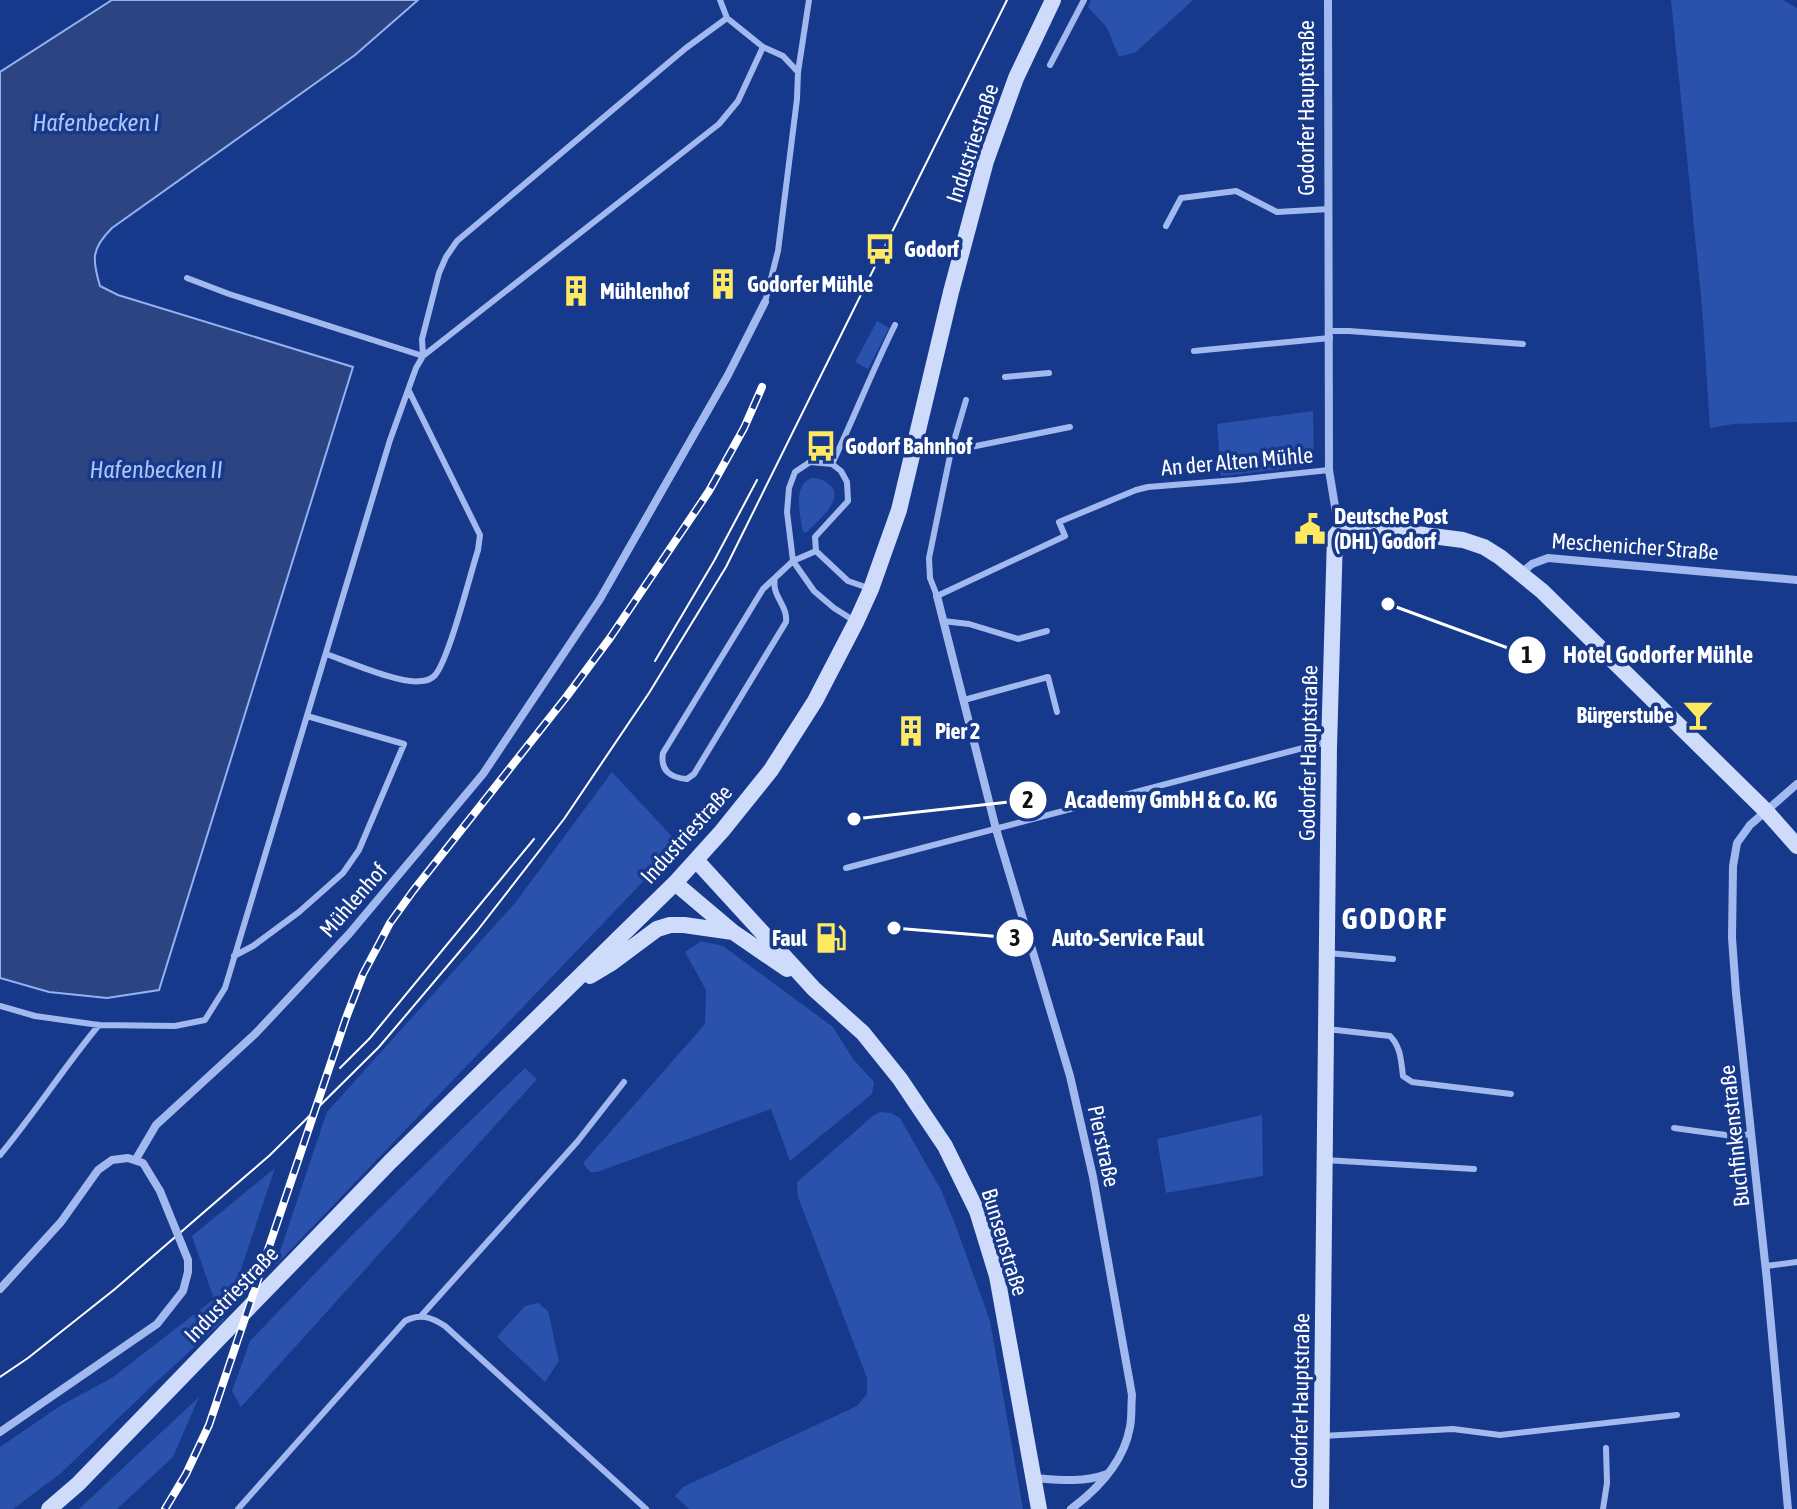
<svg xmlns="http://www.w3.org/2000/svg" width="1797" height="1509" viewBox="0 0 1797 1509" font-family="'Asap Condensed',sans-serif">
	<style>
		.green { fill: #2a51ab }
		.water { fill: #2c4482; stroke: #94b1f1; stroke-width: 2 }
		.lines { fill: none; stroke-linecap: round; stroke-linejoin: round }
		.lane { stroke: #a2b9ef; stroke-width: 6 }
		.street { stroke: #a2b9ef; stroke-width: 8 }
		.secondary { stroke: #cfdbfa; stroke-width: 16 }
		.tram { stroke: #fff; stroke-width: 2 }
		.rail-casing { stroke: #fff; stroke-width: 8 }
		.rail { stroke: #17398c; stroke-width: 5; stroke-dasharray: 15; stroke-linecap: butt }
		.street-bridge { stroke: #a2b9ef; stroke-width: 8 }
		.labels { text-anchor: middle; stroke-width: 7; stroke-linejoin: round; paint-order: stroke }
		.street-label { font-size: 22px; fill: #fff; stroke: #17398c }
		.poi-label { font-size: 22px; font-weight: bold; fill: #fff; stroke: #17398c; text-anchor: start }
		.water-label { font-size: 24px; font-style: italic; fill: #aec4f6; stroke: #17398c }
		.district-label { font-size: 30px; font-weight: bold; letter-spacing: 2px; fill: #fff; stroke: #17398c }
		.leader { fill: none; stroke: #fff; stroke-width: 3 }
		.callout-dot { fill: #fff; stroke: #17398c; stroke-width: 3 }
		.mark-label { font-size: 24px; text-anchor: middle; font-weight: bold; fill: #111 }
		.callout-label { font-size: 24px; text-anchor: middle; font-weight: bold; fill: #fff; stroke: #17398c; stroke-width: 7; stroke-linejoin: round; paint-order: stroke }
	</style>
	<rect width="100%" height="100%" fill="#17398c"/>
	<path class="green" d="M 1091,0 L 1193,0 L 1136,52 L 1119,57 L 1107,28 L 1088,7 Z
		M 1671,0 L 1783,0 L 1797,8 L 1797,422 L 1733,424 L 1710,428 L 1702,306 Z
		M 877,321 L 889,328 L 868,369 L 855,362 Z
		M 1313,411 L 1314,465 L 1221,476 L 1217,424 Z
		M 812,478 C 819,478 824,480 830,485 C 846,500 815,523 806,533 L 803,532 C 800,515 792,485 812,478 Z
		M 612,772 L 679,844 L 275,1266 L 327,1112 L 515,903 Z
		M 701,941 L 723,946 L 833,1027 L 853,1059 L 874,1082 L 872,1094 L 790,1161 L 771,1109 L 597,1172 L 590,1172 L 583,1163 L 705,1024 L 706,990 L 685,952 Z
		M 525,1068 L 537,1079 L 241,1407 L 232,1391 L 250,1341 L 352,1235 Z
		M 880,1112 L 891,1113 L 900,1118 L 941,1190 L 955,1224 L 990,1321 L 1023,1509 L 689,1509 L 675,1496 L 683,1487 L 857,1406 L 867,1394 L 867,1378 L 798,1197 L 797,1182 L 874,1115 Z
		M 1262,1115 L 1263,1176 L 1166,1193 L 1157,1139 Z
		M 275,1168 L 224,1320 L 155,1383 L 61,1473 L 13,1509 L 0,1509 L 0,1447 L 60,1406 L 113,1377 L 214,1299 L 192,1236 Z
		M 538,1303 L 548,1311 L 559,1361 L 545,1382 L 497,1337 L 525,1306 Z
		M 199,1397 L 173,1457 L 117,1509 L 79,1509 Z"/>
	<path class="water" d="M 112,0 L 418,0 L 355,55 L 112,228 C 91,249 92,259 100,286 L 118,295 L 353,367 L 159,990 L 107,998 L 49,992 L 0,978 L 0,72 Z"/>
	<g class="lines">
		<path class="lane" d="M 720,0 L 727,18
			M 1050,65 L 1084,0
			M 1166,226 L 1181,198 L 1236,191 L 1277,212 L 1329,209
			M 187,278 L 229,294 L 423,356 L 422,339 L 439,273 L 446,257 L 457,241 L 686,48 L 727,18 L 763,47
			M 765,302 L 778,251 L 797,99 L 798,72 L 809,0
			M 1329,331 L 1349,331 L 1523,344
			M 1194,351 L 1330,338
			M 1005,377 L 1049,373
			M 966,400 L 951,451 L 929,558 L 930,578 L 937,596 L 1065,536 L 1059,522 L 1136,490 L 1148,487 L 1236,480 L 1329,470
			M 951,451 L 1070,427
			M 832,464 C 854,418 872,371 895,325
			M 775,578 C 771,596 788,605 786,622 L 694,774 L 687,779 C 670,778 660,770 663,753 L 763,589 L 793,561 L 816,551
			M 853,620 L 834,608 L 814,591 L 793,561 L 787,512 L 789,488 L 795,472 L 810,462 L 832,464 L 841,471 L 847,482 L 848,501 L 815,537 L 816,551 L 848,581 L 871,589
			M 943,621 L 969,624 L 1018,639 L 1047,631
			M 326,654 C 347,661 401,685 421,681 C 425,681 429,680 433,677 C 447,668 471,571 478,550 L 480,535 L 409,391
			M 964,700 L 1048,677 L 1057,712
			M 846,868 L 1326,742
			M 1328,953 L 1393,959
			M 234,956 L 253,946 L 299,912 L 343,873 L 359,850 L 404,744 L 307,716
			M 0,1006 L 35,1016 L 99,1025 L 175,1026 L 205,1020 L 225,988 L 390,440 L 416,368 L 423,356 L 719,124 L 738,101 L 763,47 L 783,56 L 798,72
			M 1327,1029 L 1390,1036 C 1401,1047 1401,1061 1403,1076 L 1412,1082 L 1511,1094
			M 1674,1128 L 1733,1136 L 1752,1134
			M 0,1155 C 35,1113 64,1067 99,1025
			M 1325,1160 L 1474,1169
			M 1766,1266 L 1797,1262
			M 421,1316 L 577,1142 L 624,1082
			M 1322,1436 L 1453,1429 L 1500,1435 L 1677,1415
			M 238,1509 L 405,1321 C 420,1313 431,1317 445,1326 L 646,1509
			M 1603,1509 L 1607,1483 L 1606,1448"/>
		<path class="street" d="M 1328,0 L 1329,470 L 1339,531
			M 1521,573 L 1532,564 L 1548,558 L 1797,580
			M 937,596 L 996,829 L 1070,1076 L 1093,1177 L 1132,1395 C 1131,1406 1132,1417 1130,1427 C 1124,1461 1098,1489 1071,1509
			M 136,1159 L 156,1125 L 255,1034 L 349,934 L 483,774 L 600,599 L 728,375 L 765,302
			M 0,1289 L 61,1222 L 98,1170 L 112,1160 L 128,1158 L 143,1163 L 160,1191
			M 0,1432 L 157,1324 L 183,1291 L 188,1272 L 188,1260 L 182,1245
			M 1034,1478 C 1059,1480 1083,1483 1107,1474
			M 1788,1509 L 1767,1281 L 1736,993 L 1732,938 L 1733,866 L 1737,843 L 1750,825 L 1797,784"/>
		<path class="secondary" d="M 696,860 L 814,989 L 863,1033 L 900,1079 L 945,1146 L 977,1211 L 997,1276 L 1039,1509
			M 675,883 L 733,932 L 787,969
			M 590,976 L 610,964 L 657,929 L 670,925 L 684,925 L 733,932
			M 49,1509 L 78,1484 L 390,1162 L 675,883 L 722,831 L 771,770 L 815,701 L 856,622 L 871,589 L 899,510 L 951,292 L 986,161 L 1016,78 L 1053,0
			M 1321,1509 L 1329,747 L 1335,536 L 1339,531 L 1345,529 L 1393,531 L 1463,540 L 1484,547 L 1500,557 L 1542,591 L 1766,811 L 1797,846"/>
		<path class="tram" d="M 655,661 L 714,561 L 757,480
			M 340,1068 L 370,1038 L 534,839
			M 0,1377 L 28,1358 L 115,1289 L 270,1155 L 379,1047 L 477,931 L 564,819 L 649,693 L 726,567 L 1007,0"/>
		<defs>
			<path id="rail" d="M 165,1509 L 186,1474 L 209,1425 L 346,1018 L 363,974 L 390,923 L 413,891 L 567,696 L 610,638 L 709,491 L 744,428 L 762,387"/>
		</defs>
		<use href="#rail" class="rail-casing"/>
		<use href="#rail" class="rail"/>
		<path class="street-bridge" d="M 160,1191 L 182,1245"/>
	</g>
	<defs>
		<symbol id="bus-bare" viewBox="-9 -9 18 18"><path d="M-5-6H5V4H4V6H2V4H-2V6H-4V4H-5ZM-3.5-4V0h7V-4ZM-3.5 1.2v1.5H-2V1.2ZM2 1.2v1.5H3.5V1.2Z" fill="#ffe960" stroke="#17398c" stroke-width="2.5" paint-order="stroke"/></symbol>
		<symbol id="building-bare" viewBox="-9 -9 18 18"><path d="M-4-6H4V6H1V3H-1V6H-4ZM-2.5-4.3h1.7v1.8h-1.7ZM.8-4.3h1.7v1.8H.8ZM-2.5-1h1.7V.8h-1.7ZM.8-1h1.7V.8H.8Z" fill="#ffe960" stroke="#17398c" stroke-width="2.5" paint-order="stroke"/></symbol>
		<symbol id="civic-bare" viewBox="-9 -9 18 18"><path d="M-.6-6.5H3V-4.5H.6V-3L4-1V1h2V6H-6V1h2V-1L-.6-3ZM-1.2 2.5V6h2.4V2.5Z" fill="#ffe960" stroke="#17398c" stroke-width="2.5" paint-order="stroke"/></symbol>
		<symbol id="bar-bare" viewBox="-9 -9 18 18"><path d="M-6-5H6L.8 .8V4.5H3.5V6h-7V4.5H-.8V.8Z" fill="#ffe960" stroke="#17398c" stroke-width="2.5" paint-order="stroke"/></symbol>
		<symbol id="fuel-bare" viewBox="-9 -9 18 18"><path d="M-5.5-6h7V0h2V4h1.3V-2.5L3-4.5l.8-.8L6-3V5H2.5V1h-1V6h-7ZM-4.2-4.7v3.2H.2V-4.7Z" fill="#ffe960" stroke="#17398c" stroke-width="2.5" paint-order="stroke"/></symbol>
	</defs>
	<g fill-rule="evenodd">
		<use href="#bus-bare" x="858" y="227" width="44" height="44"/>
		<use href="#building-bare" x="701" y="262" width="44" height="44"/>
		<use href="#building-bare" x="554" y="269" width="44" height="44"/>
		<use href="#bus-bare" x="799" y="424" width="44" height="44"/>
		<use href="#civic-bare" x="1288" y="507" width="44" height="44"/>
		<use href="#bar-bare" x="1676" y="693" width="44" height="44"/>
		<use href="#building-bare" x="889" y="709" width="44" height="44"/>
		<use href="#fuel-bare" x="809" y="916" width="44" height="44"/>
	</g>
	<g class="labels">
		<g class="street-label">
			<text transform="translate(1306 108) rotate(-90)" y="8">Godorfer Hauptstraße</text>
			<text transform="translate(972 143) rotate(-72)" y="8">Industriestraße</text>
			<text transform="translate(1237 461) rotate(-5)" y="8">An der Alten Mühle</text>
			<text transform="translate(1635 546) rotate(4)" y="8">Meschenicher Straße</text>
			<text transform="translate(1308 753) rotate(-89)" y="8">Godorfer Hauptstraße</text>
			<text transform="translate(686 834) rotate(-48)" y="8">Industriestraße</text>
			<text transform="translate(353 900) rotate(-49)" y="8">Mühlenhof</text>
			<text transform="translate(1734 1136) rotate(-96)" y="8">Buchfinkenstraße</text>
			<text transform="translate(1104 1146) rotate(78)" y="8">Pierstraße</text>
			<text transform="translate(1005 1242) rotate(73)" y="8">Bunsenstraße</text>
			<text transform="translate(231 1294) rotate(-46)" y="8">Industriestraße</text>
			<text transform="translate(1300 1401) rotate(-89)" y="8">Godorfer Hauptstraße</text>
		</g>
		<g class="poi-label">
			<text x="904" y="257">Godorf</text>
			<text x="747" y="292">Godorfer Mühle</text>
			<text x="600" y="299">Mühlenhof</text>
			<text x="845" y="454">Godorf Bahnhof</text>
			<text x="1334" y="524">Deutsche Post<tspan x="1334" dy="25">(DHL) Godorf</tspan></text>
			<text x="1674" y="723" text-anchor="end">Bürgerstube</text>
			<text x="935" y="739">Pier 2</text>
			<text x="807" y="946" text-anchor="end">Faul</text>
		</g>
		<g class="water-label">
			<text x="96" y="131">Hafenbecken I</text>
			<text x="156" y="478">Hafenbecken II</text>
		</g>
		<g class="district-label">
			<text x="1395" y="929">GODORF</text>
		</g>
	</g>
	<path class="leader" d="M1388 604L1527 655M854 819L1028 800M894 928L1015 938"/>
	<g class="callout-dot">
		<circle cx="1388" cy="604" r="8"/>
		<circle cx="854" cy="819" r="8"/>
		<circle cx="894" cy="928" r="8"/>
		<circle cx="1527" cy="655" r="20"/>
		<circle cx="1028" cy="800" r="20"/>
		<circle cx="1015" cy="938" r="20"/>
	</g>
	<g class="mark-label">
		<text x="1527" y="663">1</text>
		<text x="1028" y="808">2</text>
		<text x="1015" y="946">3</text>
	</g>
	<g class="callout-label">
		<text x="1658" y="663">Hotel Godorfer Mühle</text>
		<text x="1171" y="808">Academy GmbH &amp; Co. KG</text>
		<text x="1128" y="946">Auto-Service Faul</text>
	</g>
</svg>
